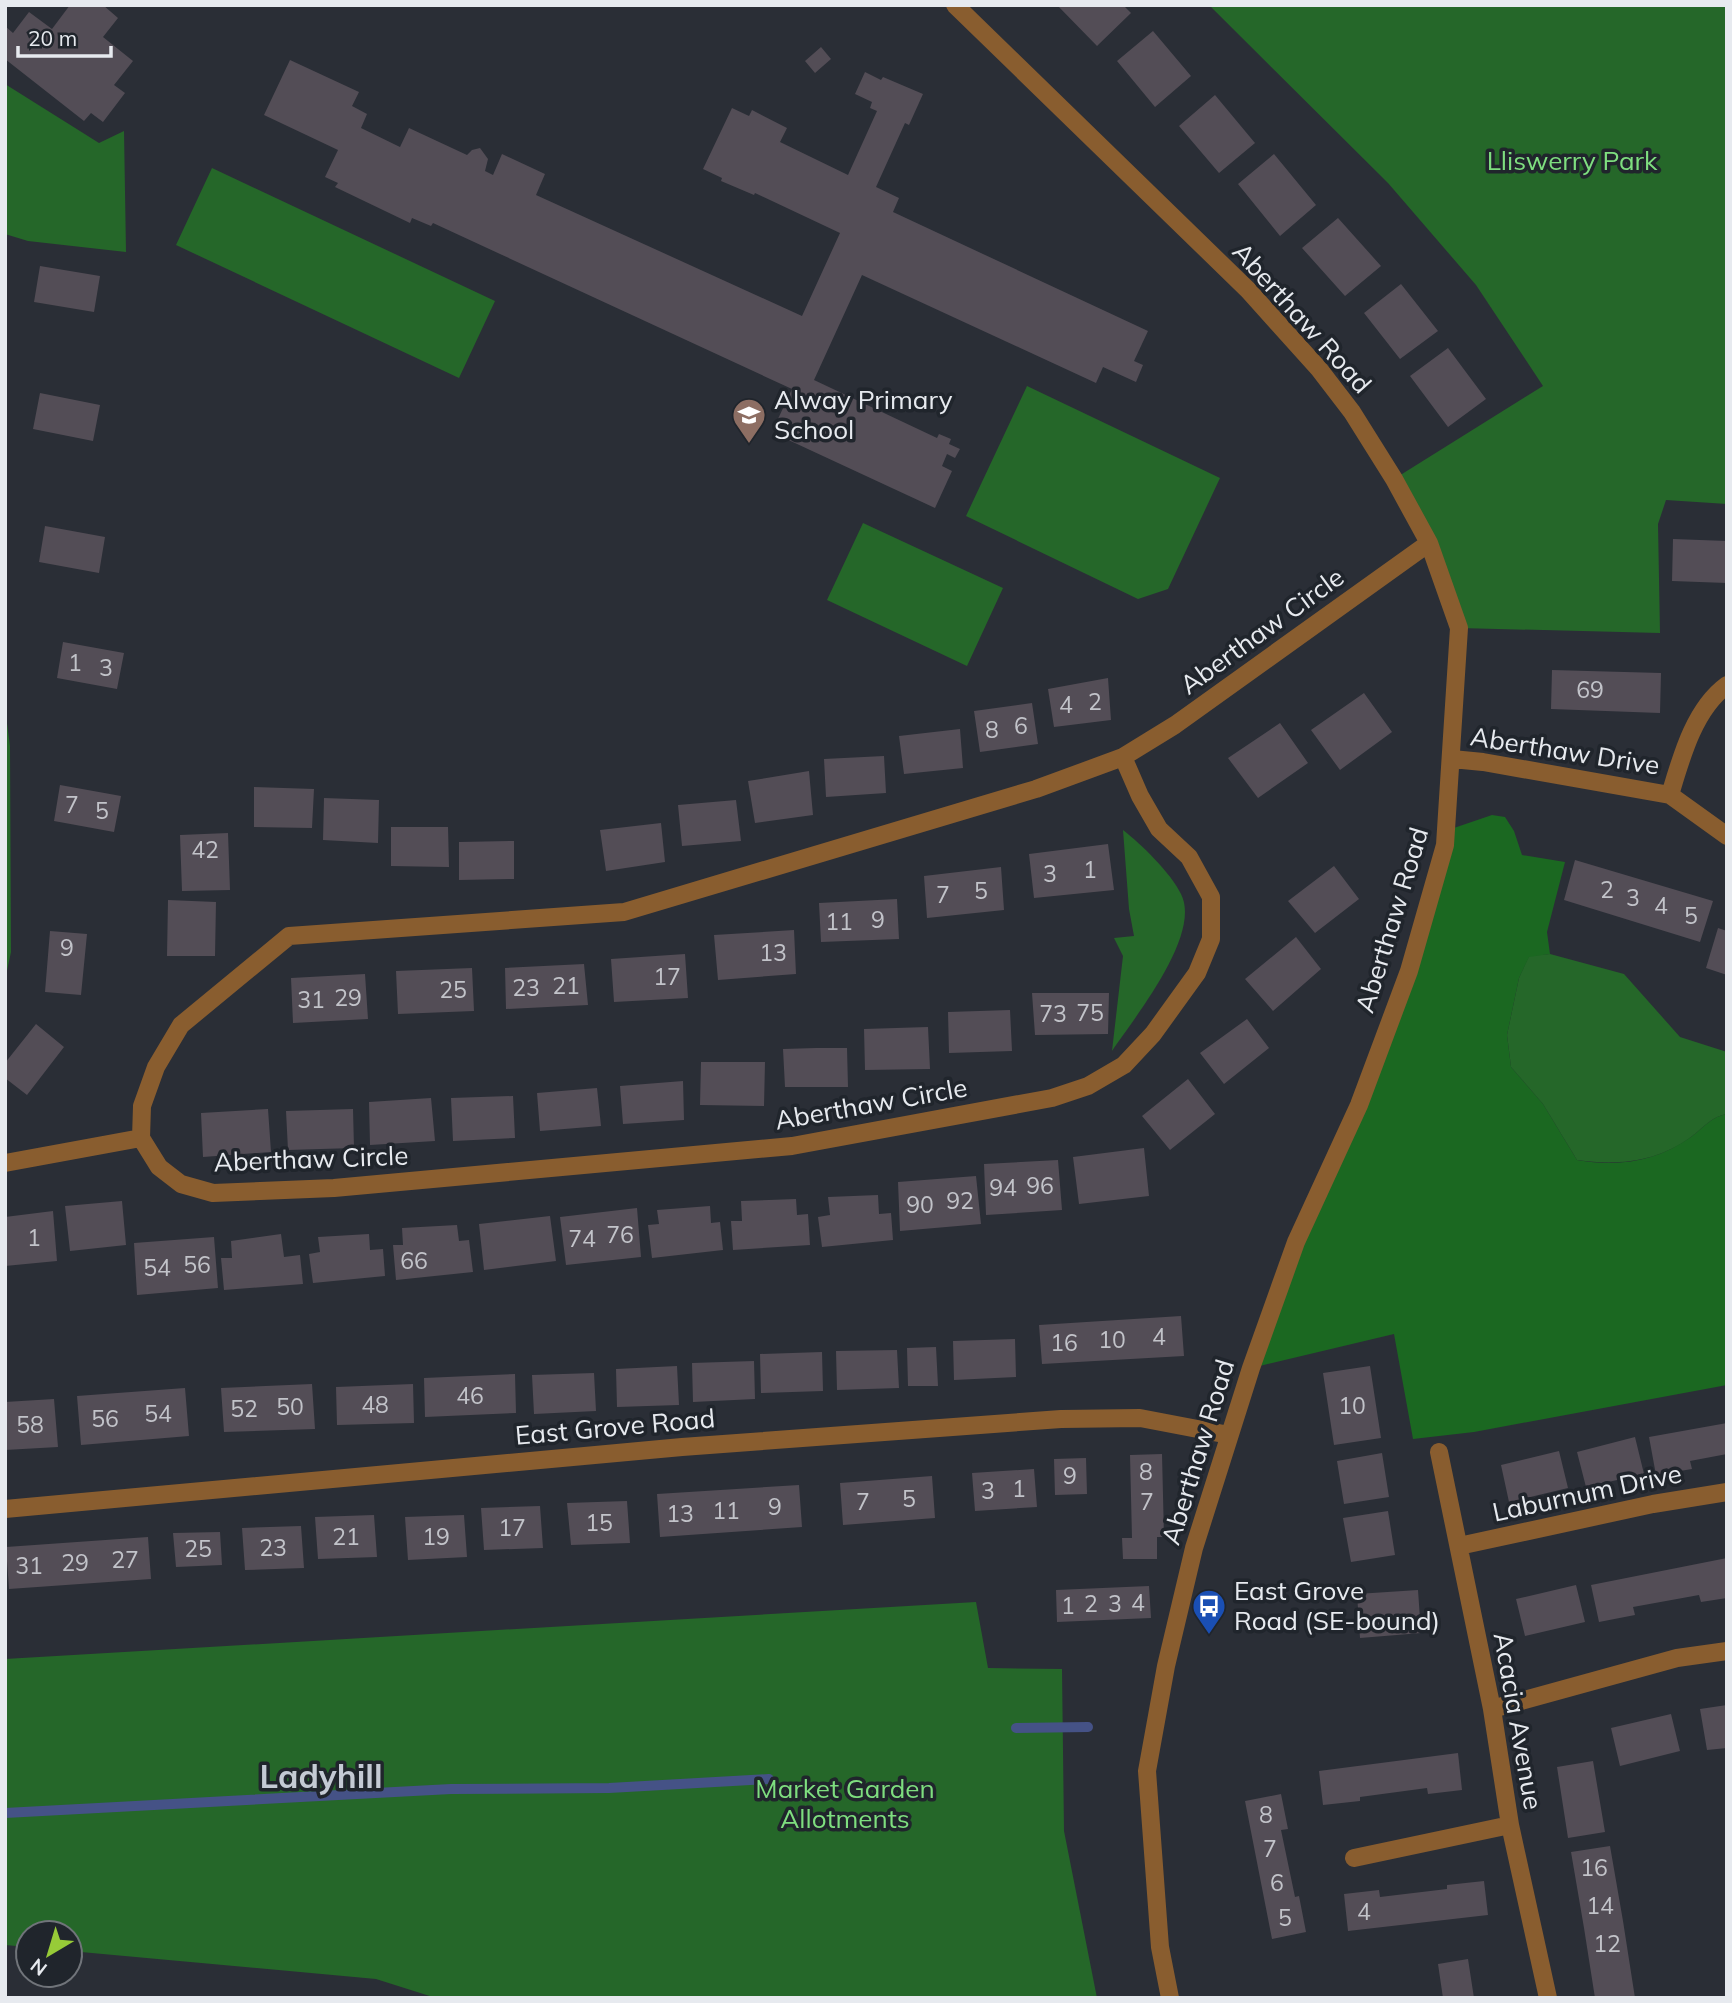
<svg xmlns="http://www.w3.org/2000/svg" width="1732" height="2003" viewBox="0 0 1732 2003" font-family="Mulish,sans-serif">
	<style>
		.green { fill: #256729 }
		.forest { fill: #1b6821 }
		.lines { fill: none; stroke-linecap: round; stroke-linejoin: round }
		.stream { stroke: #455286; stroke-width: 10 }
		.building { fill: #534d56 }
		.minor { stroke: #895d2f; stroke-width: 18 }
		.labels { text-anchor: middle; stroke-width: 7; stroke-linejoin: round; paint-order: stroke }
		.number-label { font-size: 23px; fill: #c2c3c9 }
		.park-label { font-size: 26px; fill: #7ede7f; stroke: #20252c }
		.street-label { font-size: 26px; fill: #e7eaef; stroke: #20252c }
		.poi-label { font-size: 26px; fill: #e7eaef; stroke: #20252c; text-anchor: start }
		.district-label { font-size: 33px; font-weight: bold; fill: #c4cad4; stroke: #20252c }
	</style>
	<rect width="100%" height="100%" fill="#2a2e36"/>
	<path class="green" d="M 1209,5 L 1727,5 L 1727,504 L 1666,500 L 1658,524 L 1660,633 L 1459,628 L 1394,479 L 1543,386 L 1476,285 L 1388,183 Z
		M 5,84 L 99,143 L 124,131 L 126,252 L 28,241 L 5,234 Z
		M 212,168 L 495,301 L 459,378 L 176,245 Z
		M 1027,386 L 1220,478 L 1168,589 L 1138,599 L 966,516 Z
		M 863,523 L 1003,588 L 967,666 L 827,600 Z
		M 5,708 L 10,746 L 11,952 L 5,980 Z
		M 1123,830 C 1141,844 1171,873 1181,894 C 1202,935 1134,1018 1112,1051 L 1123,956 L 1114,938 L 1134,936 L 1129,909 Z
		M 1550,954 L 1624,974 L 1680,1037 L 1727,1052 L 1727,1114 C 1712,1116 1703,1128 1691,1137 C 1657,1162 1618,1166 1577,1160 L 1543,1104 L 1511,1067 L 1507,1035 L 1519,978 L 1529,956 Z
		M 976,1602 L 988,1668 L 1062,1669 L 1064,1831 L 1097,1998 L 436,1998 L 376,1979 L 70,1951 L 70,1933 L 28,1933 L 28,1947 L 5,1945 L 5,1659 Z"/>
	<path class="forest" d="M 1492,815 L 1505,817 L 1514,831 L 1522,855 L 1565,862 L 1547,932 L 1550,954 L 1529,957 L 1519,978 L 1507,1035 L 1511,1067 L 1543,1104 L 1577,1160 C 1618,1167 1656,1162 1691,1137 C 1703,1128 1712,1116 1727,1114 L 1727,1385 L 1474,1432 L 1413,1439 L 1394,1334 L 1251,1368 L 1359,1105 L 1448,830 Z"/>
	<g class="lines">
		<path class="stream" d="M 1016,1728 L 1088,1727
			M 5,1813 L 451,1789 L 609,1788 L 769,1779"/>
	</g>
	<path class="building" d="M 70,5 L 103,5 L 118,18 L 103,37 L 133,61 L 114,85 L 125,93 L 103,122 L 91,113 L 84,121 L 5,59 L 5,26 L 13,33 L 29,12 L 52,29 Z
		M 1057,5 L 1123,5 L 1131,13 L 1097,46 Z
		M 1153,31 L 1191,76 L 1155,107 L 1117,61 Z
		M 821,47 L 831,59 L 815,73 L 805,61 Z
		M 290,60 L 359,92 L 352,106 L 367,114 L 361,128 L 400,147 L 409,128 L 467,155 L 472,150 L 480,148 L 488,159 L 485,171 L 493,175 L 502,154 L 545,174 L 536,195 L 802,316 L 840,233 L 755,193 L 754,195 L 721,181 L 722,178 L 703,169 L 732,108 L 749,116 L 752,110 L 787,128 L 780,142 L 848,175 L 877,111 L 870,108 L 872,102 L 855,94 L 865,72 L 881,80 L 883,77 L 923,94 L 909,125 L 905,123 L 876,187 L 899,198 L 893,212 L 1148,331 L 1134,361 L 1143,365 L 1136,382 L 1103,367 L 1096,383 L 862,275 L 814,380 L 937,438 L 939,434 L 951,439 L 949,444 L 960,449 L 955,458 L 947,454 L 942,466 L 952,471 L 935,508 L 782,437 L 788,427 L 777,421 L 792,389 L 433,223 L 431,226 L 412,218 L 410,223 L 335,187 L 338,183 L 325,177 L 338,150 L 264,115 Z
		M 1215,95 L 1255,143 L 1219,173 L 1179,126 Z
		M 1274,154 L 1316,205 L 1280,236 L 1238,184 Z
		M 1338,218 L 1381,266 L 1345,296 L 1302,248 Z
		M 40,266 L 100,276 L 94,312 L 34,302 Z
		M 1401,284 L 1438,331 L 1400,359 L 1364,313 Z
		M 1448,348 L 1486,399 L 1448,427 L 1410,376 Z
		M 40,393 L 100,405 L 93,441 L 33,429 Z
		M 45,526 L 105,537 L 99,573 L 39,562 Z
		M 1673,539 L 1727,541 L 1727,583 L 1672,581 Z
		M 63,642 L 124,653 L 117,689 L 57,678 Z
		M 1552,670 L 1661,673 L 1660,713 L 1551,709 Z
		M 1108,678 L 1111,720 L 1054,727 L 1048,689 Z
		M 1364,693 L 1392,732 L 1340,770 L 1311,730 Z
		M 1032,703 L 1038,744 L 980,752 L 974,711 Z
		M 1280,723 L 1308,763 L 1258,798 L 1228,758 Z
		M 960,729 L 963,768 L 904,774 L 899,736 Z
		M 884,756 L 886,793 L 826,797 L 824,759 Z
		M 809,771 L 813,815 L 755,823 L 748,781 Z
		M 60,785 L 121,796 L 114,832 L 54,821 Z
		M 254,787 L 314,789 L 312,828 L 254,827 Z
		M 324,798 L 379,800 L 378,843 L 323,840 Z
		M 736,800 L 741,841 L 682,846 L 678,805 Z
		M 661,823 L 665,862 L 606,871 L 600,830 Z
		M 391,827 L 448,827 L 449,867 L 391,866 Z
		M 228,833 L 230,890 L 182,891 L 180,835 Z
		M 514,841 L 514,879 L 459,880 L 459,842 Z
		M 1108,844 L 1114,890 L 1034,898 L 1029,854 Z
		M 1575,860 L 1713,901 L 1700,942 L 1564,900 Z
		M 1334,866 L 1359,899 L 1315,933 L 1288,901 Z
		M 1001,867 L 1004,910 L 927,918 L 924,876 Z
		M 897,899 L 899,939 L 821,942 L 819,903 Z
		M 168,900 L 216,902 L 215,956 L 167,956 Z
		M 1718,928 L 1727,931 L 1727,975 L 1706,968 Z
		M 794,930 L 796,974 L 718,980 L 714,935 Z
		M 50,931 L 87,934 L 81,995 L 45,992 Z
		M 1296,937 L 1321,969 L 1273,1011 L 1245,979 Z
		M 685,954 L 688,998 L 614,1002 L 611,959 Z
		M 584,964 L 588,1005 L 506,1009 L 505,968 Z
		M 472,968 L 474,1011 L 398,1014 L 396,971 Z
		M 365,974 L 368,1019 L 293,1023 L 291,978 Z
		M 1032,993 L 1109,993 L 1108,1034 L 1035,1035 Z
		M 1010,1010 L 1012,1051 L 949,1053 L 948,1012 Z
		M 1247,1019 L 1269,1048 L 1224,1084 L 1200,1053 Z
		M 36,1024 L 64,1047 L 27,1095 L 5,1078 L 5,1063 Z
		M 928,1027 L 930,1069 L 865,1070 L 864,1029 Z
		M 816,1048 L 847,1048 L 848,1087 L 785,1087 L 783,1049 Z
		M 701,1062 L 765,1062 L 764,1106 L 700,1105 Z
		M 1188,1079 L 1215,1114 L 1170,1150 L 1142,1116 Z
		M 683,1081 L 684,1120 L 623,1124 L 620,1086 Z
		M 597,1088 L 601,1126 L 540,1131 L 537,1093 Z
		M 513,1096 L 515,1138 L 453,1141 L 451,1098 Z
		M 431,1098 L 435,1141 L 370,1145 L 369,1102 Z
		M 268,1109 L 271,1152 L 203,1157 L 201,1113 Z
		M 353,1109 L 354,1148 L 288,1150 L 286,1111 Z
		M 1144,1148 L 1149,1196 L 1079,1204 L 1073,1157 Z
		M 1058,1160 L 1062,1210 L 986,1215 L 984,1164 Z
		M 976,1176 L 981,1224 L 900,1231 L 898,1182 Z
		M 878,1195 L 879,1214 L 891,1213 L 893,1240 L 822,1247 L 818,1217 L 830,1215 L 828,1197 Z
		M 796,1199 L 797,1215 L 808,1214 L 810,1245 L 733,1250 L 731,1221 L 742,1221 L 741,1201 Z
		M 122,1201 L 126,1245 L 70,1251 L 65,1206 Z
		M 710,1206 L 711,1223 L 720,1222 L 723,1250 L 652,1258 L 648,1225 L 659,1224 L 657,1210 Z
		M 637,1208 L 641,1257 L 566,1265 L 560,1217 Z
		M 53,1211 L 57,1261 L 5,1266 L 5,1217 Z
		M 550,1216 L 556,1261 L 484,1270 L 479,1224 Z
		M 457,1225 L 459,1241 L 469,1240 L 473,1272 L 396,1280 L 393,1245 L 403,1245 L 402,1228 Z
		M 281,1234 L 284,1257 L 300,1255 L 303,1284 L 224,1290 L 221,1258 L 232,1258 L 231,1241 Z
		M 369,1234 L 370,1250 L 383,1249 L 385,1276 L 313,1283 L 309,1254 L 320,1252 L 318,1237 Z
		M 214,1237 L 218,1288 L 137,1295 L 134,1243 Z
		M 1181,1316 L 1184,1356 L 1042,1364 L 1039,1325 Z
		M 1015,1339 L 1016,1377 L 954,1380 L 953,1341 Z
		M 936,1347 L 938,1386 L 908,1386 L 907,1348 Z
		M 897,1350 L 899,1388 L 837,1390 L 836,1351 Z
		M 822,1352 L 823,1391 L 761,1393 L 760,1354 Z
		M 754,1361 L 755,1399 L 693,1402 L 692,1363 Z
		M 677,1366 L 679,1405 L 617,1407 L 616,1369 Z
		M 1370,1366 L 1381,1438 L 1334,1445 L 1323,1373 Z
		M 594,1373 L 596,1411 L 534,1414 L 532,1375 Z
		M 515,1374 L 516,1413 L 425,1417 L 424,1378 Z
		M 312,1384 L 315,1429 L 224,1432 L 221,1388 Z
		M 413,1384 L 414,1423 L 337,1425 L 336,1387 Z
		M 185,1388 L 189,1436 L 81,1445 L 77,1396 Z
		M 54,1399 L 58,1447 L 5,1450 L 5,1402 Z
		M 1727,1423 L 1727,1454 L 1690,1461 L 1692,1469 L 1656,1475 L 1649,1437 Z
		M 1635,1437 L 1644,1474 L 1586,1487 L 1577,1452 Z
		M 1559,1451 L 1568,1488 L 1509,1502 L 1501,1465 Z
		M 1382,1453 L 1389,1497 L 1344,1504 L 1337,1461 Z
		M 1162,1454 L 1164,1537 L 1157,1537 L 1157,1559 L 1123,1559 L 1122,1538 L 1132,1538 L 1130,1455 Z
		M 1086,1458 L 1087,1494 L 1055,1495 L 1054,1459 Z
		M 1034,1469 L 1037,1507 L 975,1511 L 972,1473 Z
		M 932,1476 L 935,1518 L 843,1525 L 840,1483 Z
		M 799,1485 L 802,1527 L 660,1537 L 657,1494 Z
		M 627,1501 L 630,1543 L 571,1545 L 567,1503 Z
		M 540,1506 L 543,1548 L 484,1550 L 481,1508 Z
		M 1388,1511 L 1395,1555 L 1351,1562 L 1343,1518 Z
		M 374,1515 L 377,1557 L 318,1559 L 315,1517 Z
		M 464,1515 L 467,1557 L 408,1560 L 405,1517 Z
		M 301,1526 L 304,1568 L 245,1570 L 242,1528 Z
		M 220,1532 L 222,1565 L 176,1567 L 173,1533 Z
		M 148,1537 L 151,1579 L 9,1589 L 6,1547 Z
		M 1727,1558 L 1727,1598 L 1701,1602 L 1699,1595 L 1633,1607 L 1635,1615 L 1599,1622 L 1591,1585 Z
		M 1576,1585 L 1585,1622 L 1525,1636 L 1516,1599 Z
		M 1149,1586 L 1151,1618 L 1057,1622 L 1056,1590 Z
		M 1418,1590 L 1421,1633 L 1360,1638 L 1357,1594 Z
		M 1727,1705 L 1727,1748 L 1707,1750 L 1700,1709 Z
		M 1671,1714 L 1680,1751 L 1620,1766 L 1611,1728 Z
		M 1458,1753 L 1462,1790 L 1428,1794 L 1427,1788 L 1360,1797 L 1360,1801 L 1323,1805 L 1319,1771 Z
		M 1593,1761 L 1605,1832 L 1568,1838 L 1557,1767 Z
		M 1281,1794 L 1288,1829 L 1281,1830 L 1295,1897 L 1299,1896 L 1306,1932 L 1272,1939 L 1245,1801 Z
		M 1610,1846 L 1623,1921 L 1635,1998 L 1595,1998 L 1584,1928 L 1571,1852 Z
		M 1484,1881 L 1488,1915 L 1348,1931 L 1344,1894 L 1379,1890 L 1380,1897 L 1447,1889 L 1447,1885 Z
		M 1468,1959 L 1474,1998 L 1443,1998 L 1438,1964 Z"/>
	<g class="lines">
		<path class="minor" d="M 955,5 L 1248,290 L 1319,369 L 1352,412 L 1394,479 L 1429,543 L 1459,628 L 1445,845 L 1409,971 L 1359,1105 L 1296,1242 L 1251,1368 L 1194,1548 L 1166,1666 L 1147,1771 L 1160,1947 L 1170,1998
			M 1123,757 L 1140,796 L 1159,829 L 1189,857 L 1211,897 L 1211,939 L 1197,973 L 1153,1034 L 1124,1065 L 1088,1086 L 1052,1098 L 792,1146 L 334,1188 L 213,1193 L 181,1184 L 159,1167 L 141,1138 L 142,1106 L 156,1067 L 181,1025 L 289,936 L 624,912 L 1036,789 L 1123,757 L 1175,725 L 1429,543
			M 1452,759 L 1483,762 L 1670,795 L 1727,836
			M 1670,795 C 1681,758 1694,709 1727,685
			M 5,1163 L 141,1138
			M 1439,1452 L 1492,1709 L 1510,1825 L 1548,1998
			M 5,1509 L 682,1447 L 1061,1419 L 1140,1418 L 1229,1435
			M 1459,1546 L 1653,1504 L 1727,1492
			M 1492,1709 L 1677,1658 L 1727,1651
			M 1354,1858 L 1510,1825"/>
	</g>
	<defs>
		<symbol id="school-pin" viewBox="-11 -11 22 30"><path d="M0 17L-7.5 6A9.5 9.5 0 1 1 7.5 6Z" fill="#8d6e63" stroke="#20252c"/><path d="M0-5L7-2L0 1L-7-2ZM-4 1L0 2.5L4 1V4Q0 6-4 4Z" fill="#fff"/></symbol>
		<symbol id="bus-pin" viewBox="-11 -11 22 30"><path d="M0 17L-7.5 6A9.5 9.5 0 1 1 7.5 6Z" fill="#1a4fb4" stroke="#20252c"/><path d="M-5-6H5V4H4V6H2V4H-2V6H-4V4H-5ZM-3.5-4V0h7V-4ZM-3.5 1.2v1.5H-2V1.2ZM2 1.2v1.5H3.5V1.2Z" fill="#fff"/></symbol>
	</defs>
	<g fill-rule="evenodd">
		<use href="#school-pin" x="730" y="396" width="38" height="52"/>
		<use href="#bus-pin" x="1190" y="1587" width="38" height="52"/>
	</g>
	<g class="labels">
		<g class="number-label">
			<text x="75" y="671">1</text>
			<text x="106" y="676">3</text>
			<text x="1590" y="698">69</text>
			<text x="1095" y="710">2</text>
			<text x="1066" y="713">4</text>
			<text x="1021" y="734">6</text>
			<text x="992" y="738">8</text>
			<text x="72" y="813">7</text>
			<text x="102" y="819">5</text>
			<text x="205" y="858">42</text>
			<text x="1090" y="878">1</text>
			<text x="1050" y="882">3</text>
			<text x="1607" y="898">2</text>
			<text x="981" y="899">5</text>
			<text x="943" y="903">7</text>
			<text x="1633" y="906">3</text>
			<text x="1661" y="914">4</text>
			<text x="1691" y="924">5</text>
			<text x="878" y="928">9</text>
			<text x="839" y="930">11</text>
			<text x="67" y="956">9</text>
			<text x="773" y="961">13</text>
			<text x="667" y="985">17</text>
			<text x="566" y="994">21</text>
			<text x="526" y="996">23</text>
			<text x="453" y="998">25</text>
			<text x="348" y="1006">29</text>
			<text x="311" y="1008">31</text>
			<text x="1090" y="1021">75</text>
			<text x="1053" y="1022">73</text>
			<text x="1040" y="1194">96</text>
			<text x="1003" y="1196">94</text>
			<text x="960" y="1209">92</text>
			<text x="920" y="1213">90</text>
			<text x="620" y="1243">76</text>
			<text x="34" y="1246">1</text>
			<text x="582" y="1247">74</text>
			<text x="414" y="1269">66</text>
			<text x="197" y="1273">56</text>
			<text x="157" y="1276">54</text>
			<text x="1159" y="1345">4</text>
			<text x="1112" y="1348">10</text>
			<text x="1064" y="1351">16</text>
			<text x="470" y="1404">46</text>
			<text x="375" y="1413">48</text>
			<text x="1352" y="1414">10</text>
			<text x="290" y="1415">50</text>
			<text x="244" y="1417">52</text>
			<text x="158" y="1422">54</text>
			<text x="105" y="1427">56</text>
			<text x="30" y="1433">58</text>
			<text x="1146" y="1480">8</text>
			<text x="1070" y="1484">9</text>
			<text x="1019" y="1497">1</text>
			<text x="988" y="1499">3</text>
			<text x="909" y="1507">5</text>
			<text x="863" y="1510">7</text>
			<text x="1147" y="1510">7</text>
			<text x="775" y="1515">9</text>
			<text x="726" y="1519">11</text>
			<text x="680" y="1522">13</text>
			<text x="599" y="1531">15</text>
			<text x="512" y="1536">17</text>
			<text x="346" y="1545">21</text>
			<text x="436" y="1545">19</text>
			<text x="273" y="1556">23</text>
			<text x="198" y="1557">25</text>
			<text x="125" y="1568">27</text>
			<text x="75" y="1571">29</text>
			<text x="29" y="1574">31</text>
			<text x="1138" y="1611">4</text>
			<text x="1091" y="1612">2</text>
			<text x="1115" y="1612">3</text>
			<text x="1068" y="1614">1</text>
			<text x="1266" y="1823">8</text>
			<text x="1270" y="1857">7</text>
			<text x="1594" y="1876">16</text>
			<text x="1277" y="1891">6</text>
			<text x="1600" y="1914">14</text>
			<text x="1364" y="1920">4</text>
			<text x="1285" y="1926">5</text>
			<text x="1607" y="1952">12</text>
		</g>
		<g class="park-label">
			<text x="1572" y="170">Lliswerry Park</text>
			<text x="845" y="1798">Market Garden<tspan x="845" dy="30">Allotments</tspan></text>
		</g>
		<g class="street-label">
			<text transform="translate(1302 318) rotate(48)" y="9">Aberthaw Road</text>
			<text transform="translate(1262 631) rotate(-36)" y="9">Aberthaw Circle</text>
			<text transform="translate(1565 751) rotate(9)" y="9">Aberthaw Drive</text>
			<text transform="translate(1392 920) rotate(-73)" y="9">Aberthaw Road</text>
			<text transform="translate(871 1104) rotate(-10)" y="9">Aberthaw Circle</text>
			<text transform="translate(311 1159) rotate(-2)" y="9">Aberthaw Circle</text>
			<text transform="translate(615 1427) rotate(-5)" y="9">East Grove Road</text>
			<text transform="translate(1198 1452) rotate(-73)" y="9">Aberthaw Road</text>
			<text transform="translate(1587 1493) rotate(-12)" y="9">Laburnum Drive</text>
			<text transform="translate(1518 1721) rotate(80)" y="9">Acacia Avenue</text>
		</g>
		<g class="poi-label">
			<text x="774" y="409">Alway Primary<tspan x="774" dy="30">School</tspan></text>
			<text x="1234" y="1600">East Grove<tspan x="1234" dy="30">Road (SE-bound)</tspan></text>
		</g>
		<g class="district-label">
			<text x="321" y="1788">Ladyhill</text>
		</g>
	</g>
	<rect width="1732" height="2003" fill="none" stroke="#e7eaef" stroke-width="14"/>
	<g transform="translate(49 1954) rotate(218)"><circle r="33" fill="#20252c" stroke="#70747a" stroke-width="2"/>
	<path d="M0-5L12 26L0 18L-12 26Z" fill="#97cb38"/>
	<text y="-10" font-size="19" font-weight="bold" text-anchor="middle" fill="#e7eaef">N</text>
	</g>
	<path d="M18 46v10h93v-10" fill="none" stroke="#e7eaef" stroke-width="3.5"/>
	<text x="28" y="46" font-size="21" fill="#e7eaef" stroke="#20252c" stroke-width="5" paint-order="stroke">20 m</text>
</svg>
